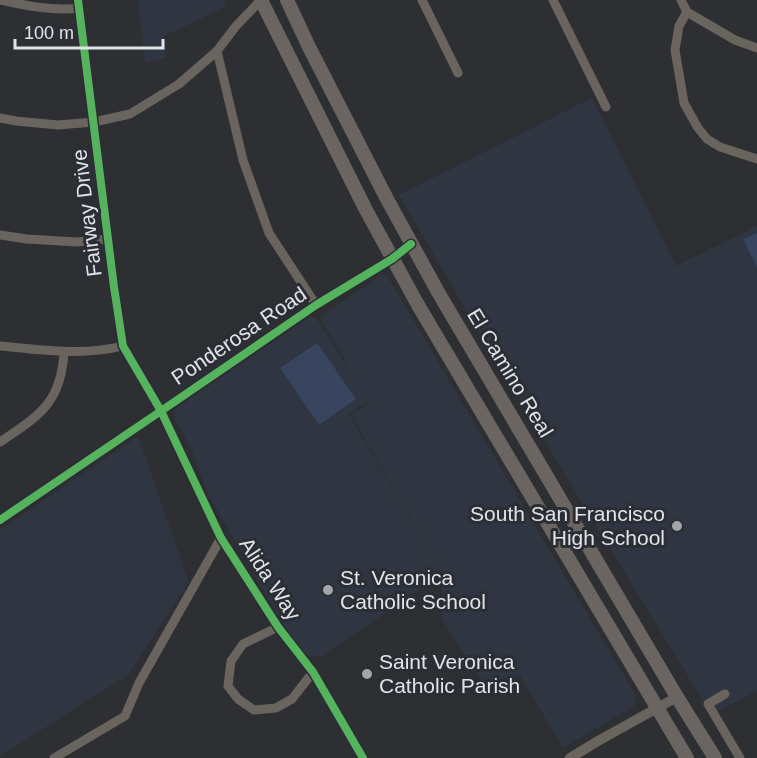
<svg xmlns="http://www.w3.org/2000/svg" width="757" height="758" viewBox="0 0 757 758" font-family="Arial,sans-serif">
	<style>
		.built { fill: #303641 }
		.green { fill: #39455e }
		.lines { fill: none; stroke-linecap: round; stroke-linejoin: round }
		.minor { stroke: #6a645e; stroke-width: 9 }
		.tertiary { stroke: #6a645e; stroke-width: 10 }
		.primary { stroke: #6a6560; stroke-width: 14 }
		.cycleway-casing { stroke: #2b2e35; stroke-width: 11 }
		.cycleway { stroke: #56b35d; stroke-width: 8 }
		.poi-dot { fill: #a2a4a9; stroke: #2b2e35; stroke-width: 2 }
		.labels { text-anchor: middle; stroke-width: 6; stroke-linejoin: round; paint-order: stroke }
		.street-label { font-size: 21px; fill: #e1e3e8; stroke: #2b2e35 }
		.poi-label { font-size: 21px; fill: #e1e3e8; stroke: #2b2e35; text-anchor: start }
	</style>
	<rect width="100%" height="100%" fill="#2d2f33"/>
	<path class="built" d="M 138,0 L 226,0 L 225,7 L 164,36 L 166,58 L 145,63 Z
		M 592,98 L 676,266 L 757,226 L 757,691 L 711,714 L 496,361 L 399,195 Z
		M 383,274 L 386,274 L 636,696 L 634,706 L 563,748 L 519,674 L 488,691 L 442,619 L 442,572 L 351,415 L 369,404 L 368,401 L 349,414 L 442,573 L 323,656 L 309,656 L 303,651 L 288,633 L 208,494 L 191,448 L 175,419 L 174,412 L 176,408 L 311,316 L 316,318 L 354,377 L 320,317 Z
		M 138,436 L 189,582 L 128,675 L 0,756 L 0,530 Z"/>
	<path class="green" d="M 757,233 L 757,267 L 743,239 Z
		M 317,343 L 356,399 L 319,425 L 280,368 Z"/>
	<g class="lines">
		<path class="minor" d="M 1,0 C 27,6 53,11 79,8
			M 78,0 L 114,287 L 123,346 L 161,411 L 221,538 L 278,627 L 313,672 L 363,758
			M 422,0 L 458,73
			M 553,0 L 606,107
			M 681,0 L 687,12
			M 757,48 L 735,40 L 687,12 L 679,26 L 675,50 L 684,103 L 698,128 L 707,139 L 720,147 L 757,159
			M 217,51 L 243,160 L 269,233 L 316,305
			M 0,118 L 16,121 L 58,125 L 94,122 L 130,114 L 179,84 L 217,51 L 236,26 L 261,0
			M 0,235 L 27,239 L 77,242 L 108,239
			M 0,346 C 42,350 82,356 123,346
			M 0,442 C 40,415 61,403 64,352
			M 0,520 L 161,411 L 316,305 L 392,259 L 411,244
			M 278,627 L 243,644 L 231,661 L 228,686 L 238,699 L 254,710 L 276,708 L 292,699 L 313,672
			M 725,694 L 708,704 L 740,758
			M 54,758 L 125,716 L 139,683 L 221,538"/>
		<path class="tertiary" d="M 570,758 L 598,741 L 677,697"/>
		<path class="primary" d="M 261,0 L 366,210 L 418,305 L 687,758
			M 287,0 L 309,47 L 387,199 L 438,292 L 677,697 L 715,758"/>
		<defs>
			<path id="cycleway" d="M 78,0 L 114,287 L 123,346 L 161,411 L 221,538 L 278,627 L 313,672 L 363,758
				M 0,520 L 161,411 L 316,305 L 392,259 L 411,244"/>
		</defs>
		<use href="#cycleway" class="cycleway-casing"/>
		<use href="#cycleway" class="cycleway"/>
	</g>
	<g class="poi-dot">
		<circle cx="677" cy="526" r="6"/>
		<circle cx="328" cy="590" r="6"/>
		<circle cx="367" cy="674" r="6"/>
	</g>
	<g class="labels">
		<g class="street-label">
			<text transform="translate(87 213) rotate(-97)" y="7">Fairway Drive</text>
			<text transform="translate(239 336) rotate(-34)" y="7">Ponderosa Road</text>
			<text transform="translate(510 373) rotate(59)" y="7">El Camino Real</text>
			<text transform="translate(270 579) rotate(57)" y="7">Alida Way</text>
		</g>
		<g class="poi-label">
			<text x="665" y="521" text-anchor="end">South San Francisco<tspan x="665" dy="24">High School</tspan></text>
			<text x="340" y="585">St. Veronica<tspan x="340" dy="24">Catholic School</tspan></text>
			<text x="379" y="669">Saint Veronica<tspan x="379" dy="24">Catholic Parish</tspan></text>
		</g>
	</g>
	<path d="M15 39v9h148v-9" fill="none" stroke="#e1e3e8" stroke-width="3"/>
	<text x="24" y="39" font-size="18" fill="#e1e3e8" stroke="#2b2e35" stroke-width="4.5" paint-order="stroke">100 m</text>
</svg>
